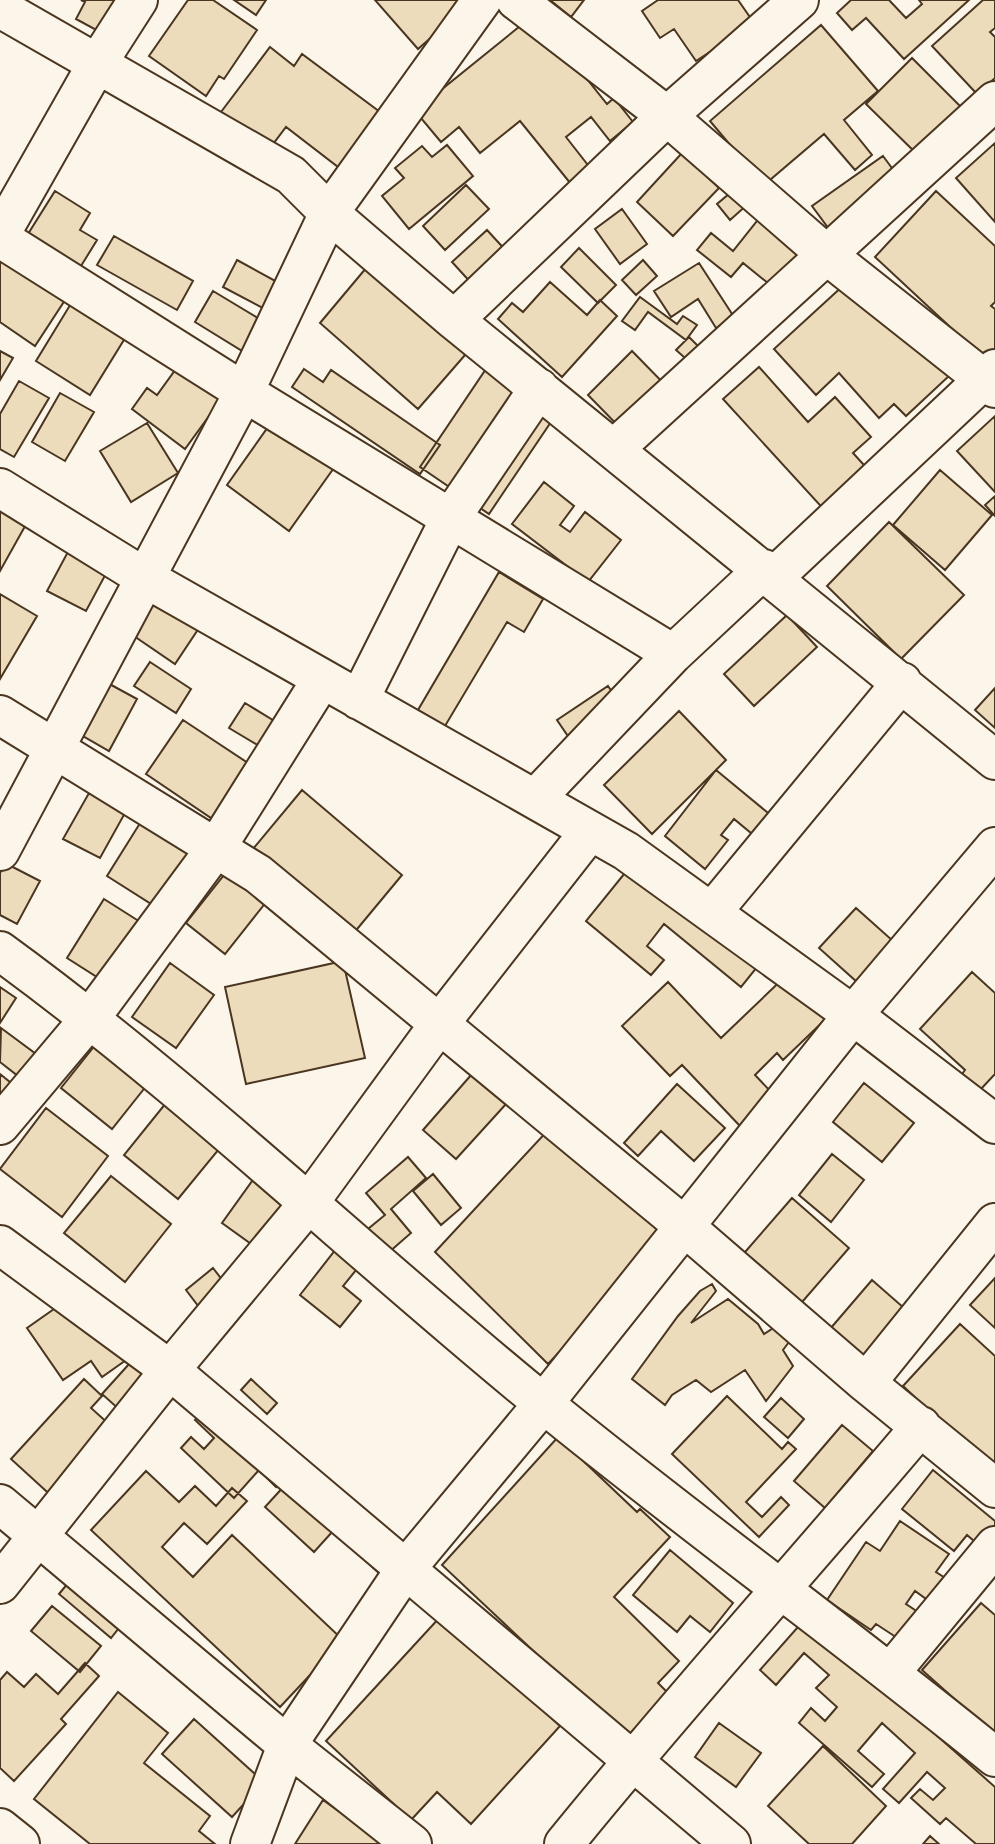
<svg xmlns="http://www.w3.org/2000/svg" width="995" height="1844" viewBox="0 0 995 1844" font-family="Poppins,sans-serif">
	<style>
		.building { fill: #ecdcbc; stroke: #4a3520; stroke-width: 2 }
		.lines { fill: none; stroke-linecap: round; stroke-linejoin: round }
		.minor-casing { stroke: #4a3520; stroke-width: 42 }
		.minor { stroke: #fbf6e9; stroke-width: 38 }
	</style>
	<rect width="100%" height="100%" fill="#fbf6e9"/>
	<path class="building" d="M 81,0 L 132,0 L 111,38 L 76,19 L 85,2 Z
		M 188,0 L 213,0 L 257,30 L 224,79 L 219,76 L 206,96 L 149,56 Z
		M 234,0 L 266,0 L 256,15 Z
		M 375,0 L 474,0 L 418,49 Z
		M 550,0 L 584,0 L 571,17 Z
		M 658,0 L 738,0 L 754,23 L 696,61 L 674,29 L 660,38 L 642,11 Z
		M 851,0 L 889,0 L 906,18 L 922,4 L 919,0 L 969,0 L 904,59 L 866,18 L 852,30 L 837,13 Z
		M 983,0 L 995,0 L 995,28 L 990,32 L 995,37 L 995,78 L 977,94 L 932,46 Z
		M 535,14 L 607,104 L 614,98 L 633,122 L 610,141 L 591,117 L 566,137 L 591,169 L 571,184 L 520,121 L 480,153 L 459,127 L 441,142 L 415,111 Z
		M 821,25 L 878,91 L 844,120 L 872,155 L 855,170 L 824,134 L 764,185 L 710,121 Z
		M 270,47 L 294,66 L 302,54 L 384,115 L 342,170 L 286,127 L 270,148 L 221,112 Z
		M 912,58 L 972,118 L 927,164 L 866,104 Z
		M 995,143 L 995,222 L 956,178 Z
		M 447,145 L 473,176 L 409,229 L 382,196 L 404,178 L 395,168 L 422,146 L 432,157 Z
		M 682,153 L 719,188 L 673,236 L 637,202 Z
		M 883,156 L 903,183 L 832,233 L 812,206 Z
		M 466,185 L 489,209 L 445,250 L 423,226 Z
		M 735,189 L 748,204 L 730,220 L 717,204 Z
		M 55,191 L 90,213 L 80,230 L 97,240 L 81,266 L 28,234 Z
		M 936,191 L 995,246 L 995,302 L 991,306 L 995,309 L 995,363 L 992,366 L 875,257 Z
		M 622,209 L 647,244 L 620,264 L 595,229 Z
		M 761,216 L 809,254 L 779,292 L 743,263 L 731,277 L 697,250 L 711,233 L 733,251 Z
		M 487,230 L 509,254 L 474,286 L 452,262 Z
		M 114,236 L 193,281 L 177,310 L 97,265 Z
		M 579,248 L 616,285 L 598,303 L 561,267 Z
		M 0,256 L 67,297 L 35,346 L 0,322 Z
		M 237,260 L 290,289 L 276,315 L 223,287 Z
		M 643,260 L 657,276 L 636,295 L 622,280 Z
		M 372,261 L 472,347 L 418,409 L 320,323 Z
		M 699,263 L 734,317 L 716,328 L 698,299 L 671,317 L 654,291 Z
		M 857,273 L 950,375 L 906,416 L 894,404 L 879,418 L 839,373 L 816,395 L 774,349 Z
		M 550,282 L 587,315 L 600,300 L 617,316 L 562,377 L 498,319 L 512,303 L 523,312 Z
		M 213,291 L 271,326 L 252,357 L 195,322 Z
		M 75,297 L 130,330 L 90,395 L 36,361 Z
		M 640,297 L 677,324 L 683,316 L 697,325 L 686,340 L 648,312 L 635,330 L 622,321 Z
		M 689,337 L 704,352 L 693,365 L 676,350 Z
		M 0,351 L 13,358 L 0,380 Z
		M 632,351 L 676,396 L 632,440 L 588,395 Z
		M 181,362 L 225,394 L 185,449 L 132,409 L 147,388 L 157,395 Z
		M 759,367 L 808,422 L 835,397 L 871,437 L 853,453 L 873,475 L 829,515 L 723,399 Z
		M 304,369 L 323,382 L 331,370 L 440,445 L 420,474 L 292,387 Z
		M 486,369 L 555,416 L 489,514 L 420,467 Z
		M 19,381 L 49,398 L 14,457 L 0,449 L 0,414 Z
		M 60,393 L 94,412 L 65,461 L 32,442 Z
		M 995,416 L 995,492 L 957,451 Z
		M 273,420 L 336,465 L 289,531 L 227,485 Z
		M 147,423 L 178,473 L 131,502 L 100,451 Z
		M 940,470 L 992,515 L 945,570 L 893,525 Z
		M 544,482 L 574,506 L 560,525 L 570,532 L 585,512 L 621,540 L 588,582 L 512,524 Z
		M 995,496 L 995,516 L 985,505 Z
		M 0,502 L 29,519 L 0,571 Z
		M 889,522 L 964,595 L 901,659 L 827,586 Z
		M 70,548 L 109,568 L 86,611 L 47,591 Z
		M 499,572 L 543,599 L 524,632 L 507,622 L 445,726 L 418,710 Z
		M 0,594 L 37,616 L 0,679 Z
		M 156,595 L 201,625 L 175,664 L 131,634 Z
		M 787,615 L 817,647 L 754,706 L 724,674 Z
		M 150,662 L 191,689 L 176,713 L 134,686 Z
		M 104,681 L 137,699 L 109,751 L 76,732 Z
		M 608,686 L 625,711 L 574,745 L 557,720 Z
		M 995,688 L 995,728 L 975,710 Z
		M 245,703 L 281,725 L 266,750 L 229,728 Z
		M 679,711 L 726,760 L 652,834 L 604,785 Z
		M 183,720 L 251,765 L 214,820 L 146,774 Z
		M 716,770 L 773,817 L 757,838 L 734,819 L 721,835 L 728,840 L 705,869 L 665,836 Z
		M 302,790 L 402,875 L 353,934 L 253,849 Z
		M 89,793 L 125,813 L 100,858 L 63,839 Z
		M 142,820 L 191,850 L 156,907 L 107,876 Z
		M 5,863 L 40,881 L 17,924 L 0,915 L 0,873 Z
		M 633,863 L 758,966 L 741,987 L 664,924 L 647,946 L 664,960 L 651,975 L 586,921 Z
		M 228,870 L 267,901 L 225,954 L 186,923 Z
		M 104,899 L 145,925 L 108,984 L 67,958 Z
		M 856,908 L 893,941 L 857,982 L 819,948 Z
		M 343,961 L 365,1058 L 246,1084 L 225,987 Z
		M 170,963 L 214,995 L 176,1048 L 132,1017 Z
		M 792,970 L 832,1013 L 783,1060 L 777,1053 L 755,1075 L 773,1094 L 740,1126 L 682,1065 L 670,1076 L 622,1026 L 668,982 L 721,1038 Z
		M 972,972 L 995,993 L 995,1074 L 980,1090 L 962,1074 L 965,1070 L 920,1029 Z
		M 0,987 L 16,998 L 0,1023 Z
		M 1,1028 L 36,1054 L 18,1076 L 0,1062 Z
		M 100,1039 L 151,1080 L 112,1129 L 61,1088 Z
		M 0,1074 L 16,1087 L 0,1107 Z
		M 472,1074 L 506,1104 L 456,1159 L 423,1130 Z
		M 864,1083 L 914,1123 L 882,1162 L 833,1122 Z
		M 677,1084 L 725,1128 L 694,1161 L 661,1131 L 638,1156 L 624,1143 Z
		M 170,1098 L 224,1143 L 178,1199 L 124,1155 Z
		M 46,1108 L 108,1156 L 62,1217 L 0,1169 Z
		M 549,1129 L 664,1223 L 613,1295 L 548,1364 L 435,1252 Z
		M 832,1154 L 864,1180 L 831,1222 L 799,1195 Z
		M 408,1157 L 426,1178 L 391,1209 L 411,1233 L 388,1253 L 368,1229 L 385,1215 L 366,1193 Z
		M 265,1163 L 302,1190 L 258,1249 L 222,1223 Z
		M 433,1174 L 461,1208 L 441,1225 L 413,1191 Z
		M 111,1176 L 171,1224 L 125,1282 L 64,1233 Z
		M 792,1198 L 849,1248 L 796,1309 L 739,1259 Z
		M 347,1235 L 370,1253 L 343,1286 L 361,1301 L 340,1327 L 300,1295 Z
		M 213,1268 L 230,1290 L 202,1311 L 186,1290 Z
		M 995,1278 L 995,1328 L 970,1305 Z
		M 872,1280 L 912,1315 L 864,1371 L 824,1336 Z
		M 712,1284 L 716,1291 L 691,1323 L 728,1299 L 758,1324 L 764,1334 L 781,1323 L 795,1334 L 783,1350 L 793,1366 L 766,1401 L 745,1370 L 711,1392 L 696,1380 L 672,1395 L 665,1405 L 632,1379 L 678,1316 L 700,1291 Z
		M 74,1295 L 136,1353 L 102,1377 L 91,1361 L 63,1380 L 27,1328 Z
		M 960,1324 L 995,1356 L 995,1472 L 903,1386 Z
		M 130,1363 L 146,1377 L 141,1429 L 102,1394 Z
		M 84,1379 L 102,1396 L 91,1408 L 130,1443 L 68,1511 L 11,1459 Z
		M 251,1379 L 277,1403 L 267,1414 L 241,1390 Z
		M 216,1396 L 297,1465 L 276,1487 L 259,1470 L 234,1498 L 181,1448 L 191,1437 L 204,1449 L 214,1438 L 195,1420 Z
		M 727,1396 L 782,1449 L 788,1442 L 796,1449 L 746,1502 L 762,1517 L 781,1497 L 789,1505 L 759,1537 L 672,1454 Z
		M 781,1398 L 804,1419 L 788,1438 L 764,1417 Z
		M 842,1425 L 873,1451 L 825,1508 L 794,1481 Z
		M 558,1437 L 637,1512 L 640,1509 L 670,1537 L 614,1597 L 679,1661 L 658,1683 L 668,1693 L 626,1738 L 442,1565 Z
		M 933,1470 L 995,1521 L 995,1530 L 981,1547 L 967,1535 L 954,1551 L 902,1509 Z
		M 146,1471 L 179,1502 L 195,1486 L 216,1506 L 232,1488 L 247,1501 L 207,1544 L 184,1523 L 162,1547 L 193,1577 L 232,1535 L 343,1640 L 280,1707 L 91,1530 Z
		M 298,1471 L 394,1558 L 380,1574 L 333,1531 L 314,1552 L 265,1507 Z
		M 900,1521 L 949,1554 L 936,1572 L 956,1585 L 940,1609 L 915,1591 L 906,1604 L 930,1620 L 911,1647 L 876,1624 L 871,1630 L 827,1600 L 866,1542 L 880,1551 Z
		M 670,1550 L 733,1603 L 710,1632 L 690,1616 L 677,1632 L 633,1595 Z
		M 88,1559 L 130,1614 L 111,1638 L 59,1594 Z
		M 981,1603 L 995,1615 L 995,1735 L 922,1670 Z
		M 52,1606 L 101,1646 L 80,1672 L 31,1631 Z
		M 441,1616 L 560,1726 L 471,1824 L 437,1792 L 411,1820 L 326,1741 Z
		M 805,1619 L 995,1787 L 995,1844 L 976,1844 L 946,1818 L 940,1824 L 911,1798 L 920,1789 L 933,1800 L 945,1788 L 927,1772 L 899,1803 L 883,1789 L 915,1753 L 882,1723 L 858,1751 L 884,1774 L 872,1787 L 799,1723 L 811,1708 L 825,1721 L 837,1707 L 816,1688 L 829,1675 L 804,1653 L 776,1685 L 760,1670 Z
		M 85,1663 L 99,1676 L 61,1719 L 66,1724 L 14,1781 L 0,1768 L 0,1680 L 7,1672 L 24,1687 L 36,1674 L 58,1694 Z
		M 118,1692 L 168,1733 L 144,1763 L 210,1816 L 199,1831 L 215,1844 L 90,1844 L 34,1799 Z
		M 194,1719 L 264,1782 L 232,1817 L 162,1754 Z
		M 719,1723 L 761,1753 L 736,1787 L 695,1757 Z
		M 823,1746 L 886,1806 L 852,1844 L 809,1844 L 768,1806 Z
		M 323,1800 L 385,1844 L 295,1844 Z
		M 930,1836 L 939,1844 L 923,1844 Z"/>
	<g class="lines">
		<defs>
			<path id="minor" d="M 516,0 L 667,116 L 827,255 L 995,388
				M 0,8 L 291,175 L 329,213 L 454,320 L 995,760
				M 0,235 L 97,64 L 138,0
				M 0,238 L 244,392 L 673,654
				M 454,320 L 667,116 L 799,0
				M 614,449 L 995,101
				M 0,488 L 147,579 L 626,851 L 853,1015 L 995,1124
				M 773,578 L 995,369
				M 359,700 L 450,519 L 539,388
				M 0,715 L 258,874 L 684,1226 L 866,1383 L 995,1488
				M 535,799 L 673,654 L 764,569
				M 0,851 L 244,392 L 329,213 L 482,0
				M 712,912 L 902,682
				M 0,951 C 191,1090 361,1255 544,1404 C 692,1525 847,1636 995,1757
				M 0,1125 L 91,1017 L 216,848 L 322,679
				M 0,1245 L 170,1370 L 731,1844
				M 866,1383 L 995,1223
				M 0,1504 L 287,1745 L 412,1844
				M 0,1584 L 170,1370 L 308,1204 L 440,1023 L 590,831
				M 891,1672 L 995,1546
				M 0,1828 L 20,1844
				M 250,1844 L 287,1745 L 404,1571 L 543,1404 L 853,1015 L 995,847
				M 564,1844 C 679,1702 803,1566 921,1426"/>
		</defs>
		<use href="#minor" class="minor-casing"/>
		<use href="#minor" class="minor"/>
	</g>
</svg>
